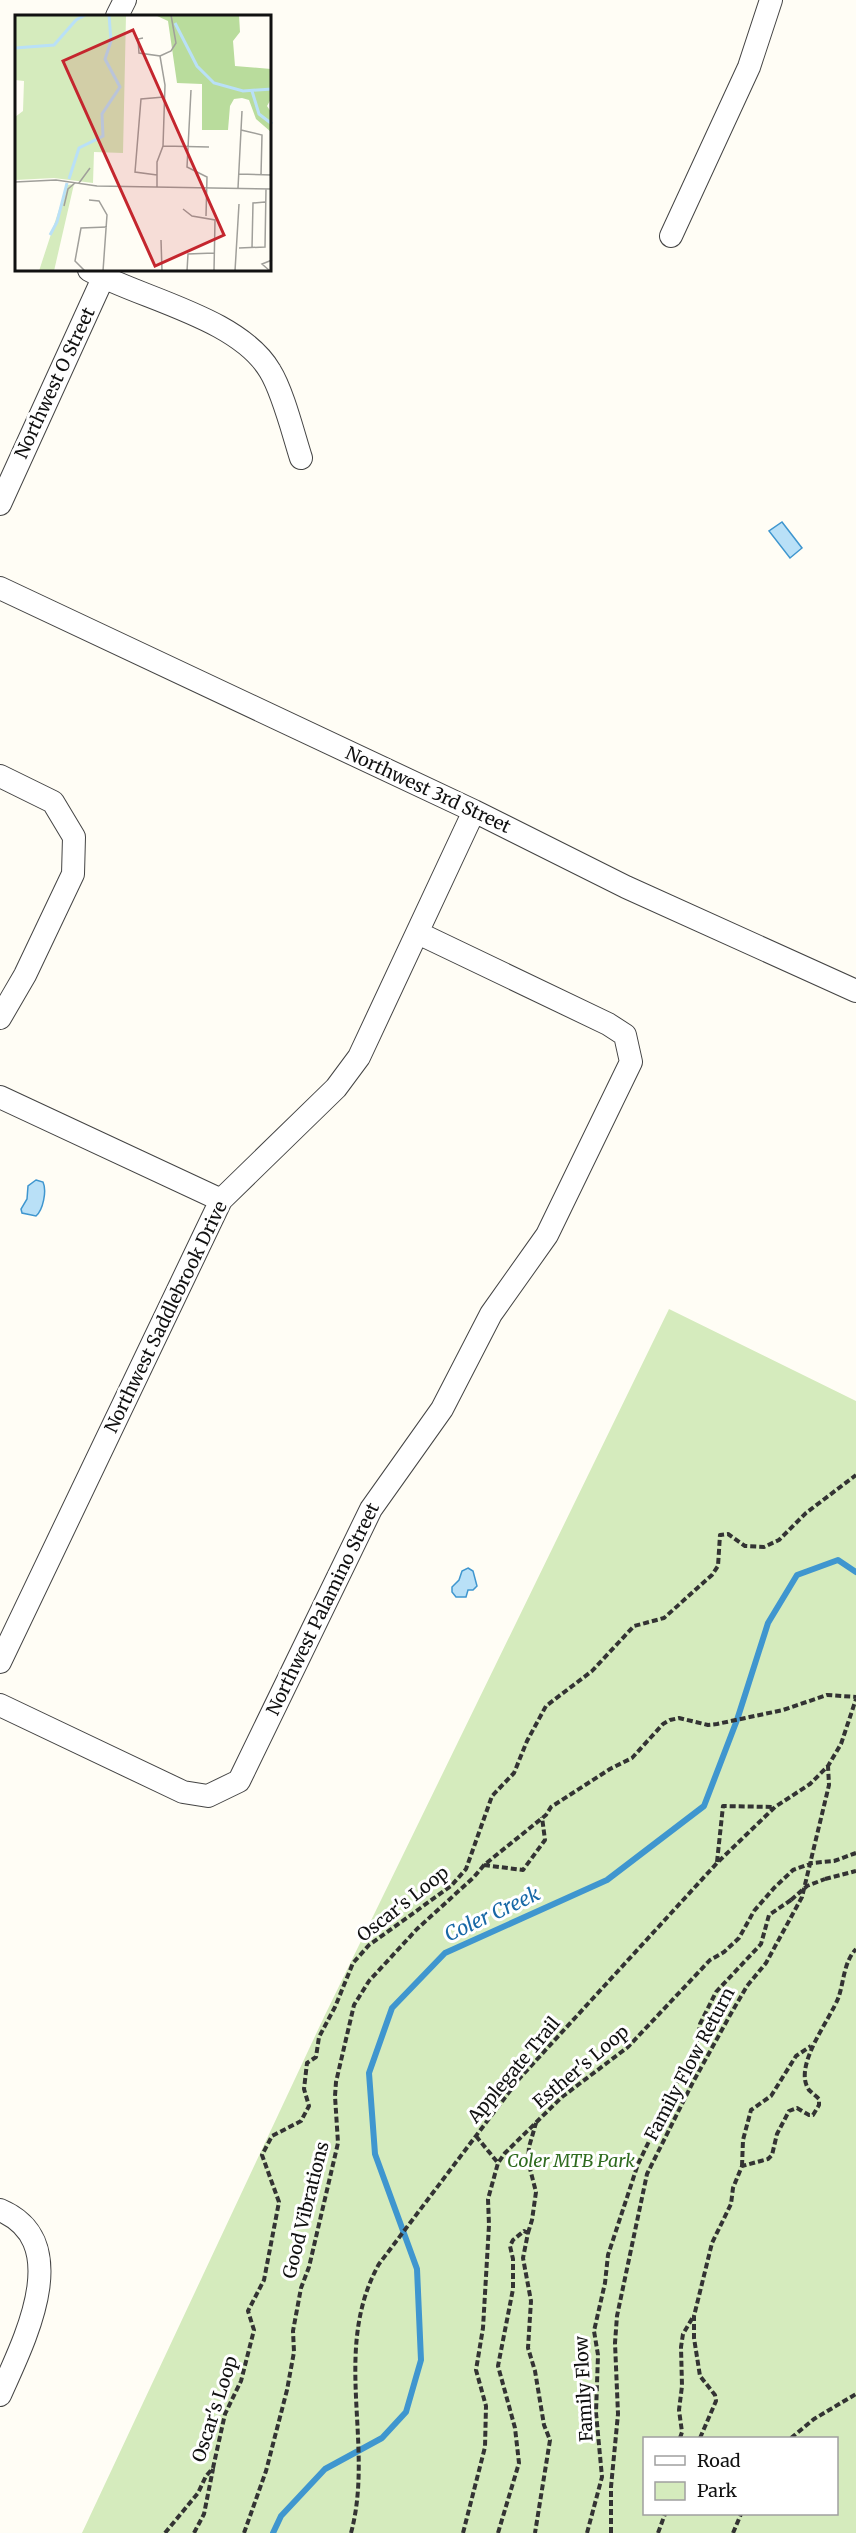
<svg xmlns="http://www.w3.org/2000/svg" width="856" height="2533" viewBox="0 0 856 2533" font-family="Merriweather,serif">
	<style>
		.park { fill: #d5ebbd; fill-rule: evenodd }
		.water { fill: #b9e0f7; stroke: #3f96cf; stroke-width: 1.5 }
		.lines { fill: none; stroke-linecap: round; stroke-linejoin: round }
		.stream { stroke: #3f96cf; stroke-width: 6 }
		.minor-casing { stroke: #444; stroke-width: 24 }
		.path { stroke: #333; stroke-width: 4; stroke-dasharray: 6 3; stroke-linecap: butt }
		.minor { stroke: #fff; stroke-width: 22 }
		.path-bridge { stroke: #333; stroke-width: 4; stroke-dasharray: 6 3; stroke-linecap: butt }
		.labels { text-anchor: middle; stroke-width: 6; stroke-linejoin: round; paint-order: stroke }
		.street-label { font-size: 18px; fill: #111; stroke: #fff }
		.park-label { font-size: 18px; font-style: italic; fill: #2f6b1f; stroke: #fff }
		.water-label { font-size: 20px; font-style: italic; fill: #1768a6; stroke: #fff }
		.inset-river { fill: none; stroke: #b9e0f7; stroke-width: 3 }
		.inset-road { fill: none; stroke: #a09f9a; stroke-width: 1.5 }
		.view { fill: #c4262e; fill-opacity: 0.15; stroke: #c4262e; stroke-width: 3 }
		.inset-edge { fill: none; stroke: #111; stroke-width: 3 }
	</style>
	<rect width="100%" height="100%" fill="#fffdf5"/>
	<path class="park" d="M 669,1309 L 856,1401 L 856,2533 L 82,2533 L 324,2017 ZM 644,2438 L 836,2438 L 836,2514 L 644,2514 Z"/>
	<path class="water" d="M 782,522 L 802,548 L 790,558 L 769,531 Z
		M 36,1180 L 43,1182 C 47,1191 43,1210 36,1216 L 22,1213 L 21,1209 L 27,1199 L 28,1186 Z
		M 468,1568 L 473,1571 L 477,1586 L 473,1590 L 468,1590 L 466,1597 L 456,1597 L 452,1592 L 452,1587 L 459,1580 L 462,1571 Z"/>
	<g class="lines">
		<path class="stream" d="M 273,2533 L 281,2516 L 325,2469 L 382,2438 L 406,2412 L 421,2360 L 417,2269 L 375,2154 L 369,2073 L 392,2008 L 445,1953 L 607,1880 L 704,1806 L 737,1720 L 768,1623 L 797,1575 L 838,1560 L 856,1572"/>
		<defs>
			<path id="minor" d="M 117,16 L 125,0
				M 671,236 L 749,67 L 771,0
				M 89,270 C 142,299 239,318 270,371 C 283,392 293,433 301,458
				M 0,504 L 103,278
				M 0,588 L 474,811 L 626,887 L 856,991
				M 0,776 L 53,802 L 74,837 L 73,874 L 25,975 L 0,1018
				M 0,1097 L 221,1200
				M 0,1662 L 221,1200 L 336,1088 L 359,1057 L 474,811
				M 0,1705 L 183,1792 L 208,1796 L 239,1781 L 371,1509 L 442,1409 L 491,1314 L 547,1235 L 631,1062 L 625,1035 L 608,1024 L 418,933
				M 0,2210 C 76,2242 23,2343 0,2395"/>
		</defs>
		<use href="#minor" class="minor-casing"/>
		<path class="path" d="M 717,1862 L 723,1806 L 774,1807
			M 484,1865 L 523,1870 L 545,1840 L 542,1817
			M 825,1879 L 856,1871
			M 476,2136 L 498,2163
			M 742,2166 L 743,2140 L 751,2110 L 771,2096 L 796,2056 L 811,2046
			M 528,2233 L 532,2220 L 536,2192 L 528,2161 L 529,2147 L 536,2123
			M 680,2438 L 682,2432 L 679,2410 L 682,2386 L 681,2347 L 683,2334 L 693,2317
			M 700,2438 L 716,2401 L 715,2395 L 700,2376 L 694,2338 L 694,2316 L 712,2243 L 731,2204 L 733,2188 L 742,2166 L 768,2159 L 772,2155 L 777,2134 L 789,2111 L 797,2108 L 809,2115 L 813,2115 L 819,2105 L 819,2099 C 816,2096 812,2093 809,2090 C 792,2066 831,2019 839,1996 C 844,1980 844,1962 856,1949
			M 791,2438 L 814,2419 L 856,2394
			M 165,2533 L 198,2493 L 206,2476 L 213,2468 L 225,2414 L 241,2381 L 254,2330 L 248,2311 L 264,2280 L 279,2202 L 262,2155 L 272,2136 L 301,2121 L 309,2106 L 304,2089 L 307,2063 L 316,2057 L 319,2037 L 335,2007 L 353,1963 L 369,1945 L 451,1886 L 466,1869 L 492,1796 L 514,1773 L 527,1741 L 546,1706 L 592,1671 L 634,1626 L 664,1618 L 712,1575 L 718,1566 L 720,1535 L 728,1534 L 745,1546 L 764,1547 L 779,1540 L 806,1513 L 856,1475
			M 194,2533 L 204,2514 L 213,2469
			M 244,2533 L 266,2471 L 287,2390 L 294,2352 L 293,2331 L 301,2288 L 309,2267 L 338,2143 L 335,2096 L 336,2082 L 354,2005 L 369,1981 L 417,1929 L 474,1877 L 484,1865 L 546,1815 L 551,1807 L 610,1769 L 632,1758 L 663,1724 L 670,1720 L 679,1718 L 708,1725 L 717,1724 L 783,1710 L 827,1695 L 856,1697
			M 351,2533 C 375,2444 331,2350 379,2264 L 519,2079 L 717,1863 L 775,1807 L 810,1784 L 828,1766 L 841,1744 L 856,1699
			M 463,2533 L 485,2447 L 486,2406 L 476,2370 L 483,2328 L 489,2225 L 488,2199 L 498,2163 L 505,2153 L 562,2097 L 628,2047 L 710,1960 L 724,1952 L 739,1938 L 754,1911 L 774,1888 L 793,1870 L 812,1863 L 834,1861 L 856,1853
			M 498,2533 L 519,2463 L 515,2428 L 498,2366 L 513,2289 L 513,2259 L 510,2246 L 513,2240 L 524,2231 L 528,2233 L 523,2258 L 531,2301 L 528,2348 L 535,2371 L 544,2425 L 550,2440 L 535,2533
			M 587,2533 L 602,2477 L 596,2413 L 598,2355 L 594,2331 L 605,2283 L 608,2255 L 638,2164 L 697,2042 L 700,2024 L 716,1992 L 761,1944 L 769,1915 L 791,1900
			M 611,2533 L 611,2487 L 618,2414 L 615,2343 L 617,2316 L 647,2174 L 692,2084 L 729,2017 L 747,1986 L 766,1963 L 802,1897 L 829,1785 L 828,1766
			M 658,2533 L 665,2514
			M 733,2533 L 741,2514"/>
		<use href="#minor" class="minor"/>
		<path class="path-bridge" d="M 791,1900 L 807,1886 L 825,1879"/>
	</g>
	<g class="labels">
		<g class="street-label">
			<text transform="translate(55 383) rotate(-65)" y="6">Northwest O Street</text>
			<text transform="translate(428 790) rotate(25)" y="6">Northwest 3rd Street</text>
			<text transform="translate(166 1317) rotate(-64)" y="6">Northwest Saddlebrook Drive</text>
			<text transform="translate(323 1609) rotate(-64)" y="6">Northwest Palamino Street</text>
			<text transform="translate(403 1904) rotate(-38)" y="6">Oscar's Loop</text>
			<text transform="translate(690 2064) rotate(-62)" y="6">Family Flow Return</text>
			<text transform="translate(581 2067) rotate(-40)" y="6">Esther's Loop</text>
			<text transform="translate(514 2070) rotate(-50)" y="6">Applegate Trail</text>
			<text transform="translate(306 2210) rotate(-76)" y="6">Good Vibrations</text>
			<text transform="translate(584 2389) rotate(-93)" y="6">Family Flow</text>
			<text transform="translate(215 2409) rotate(-72)" y="6">Oscar's Loop</text>
		</g>
		<g class="park-label">
			<text x="571" y="2167">Coler MTB Park</text>
		</g>
		<g class="water-label">
			<text transform="translate(492 1914) rotate(-25)" y="7">Coler Creek</text>
		</g>
	</g>
	<g transform="translate(15 15)">
		<rect width="256" height="256" fill="#fffdf5"/>
		<path d="M 140,0 L 224,0 L 225,17 L 218,26 L 220,51 L 256,54 L 256,84 L 252,91 L 256,97 L 256,117 L 241,104 L 234,85 L 227,83 L 219,84 L 215,91 L 213,115 L 187,115 L 187,69 L 162,68 L 153,6 Z" fill="#b9dc9c"/>
		<path d="M 0,0 L 111,0 L 108,138 L 79,137 L 78,168 L 39,163 L 0,165 L 0,102 L 8,96 L 9,66 L 0,65 ZM 59,169 L 39,256 L 24,256 L 52,170 Z" fill="#d5ebbd"/>
		<path class="inset-river" d="M 160,8 L 182,51 L 199,68 L 228,76 L 257,74M 0,33 L 39,30 L 61,5 L 70,0M 237,76 L 244,99 L 257,109M 54,164 L 64,133 L 88,121 L 87,99 L 105,72 L 90,44 L 96,26 L 94,0M 35,220 L 42,207 L 52,168"/>
		<path class="inset-road" d="M 128,23 L 123,24 L 124,38 L 145,41 L 150,70 L 148,131 L 142,147 L 142,172M 145,41 L 156,36 L 161,28 L 156,0M 176,75 L 172,152 L 192,162 L 191,201M 226,115 L 247,120 L 246,160M 148,131 L 194,132M 224,159 L 257,160M 142,160 L 120,157 L 126,84 L 149,82M 0,167 L 41,165 L 82,171 L 257,174M 64,168 L 75,153M 223,173 L 227,96M 74,185 L 84,186 L 92,200 L 88,256M 49,191 L 53,174 L 60,168M 168,194 L 177,201 L 200,205 L 199,256M 146,225 L 147,256M 224,233 L 250,232 L 251,174M 237,233 L 238,188 L 250,187M 70,256 L 60,246 L 66,213 L 92,212M 172,256 L 173,239 L 199,238M 220,256 L 224,189M 255,256 L 247,249 L 257,245"/>
		<path class="view" d="M 118,15 L 209,220 L 140,251 L 48,46 Z"/>
		<rect width="256" height="256" class="inset-edge"/>
	</g>
	<rect x="643" y="2437" width="195" height="78" fill="#ffffff" stroke="#a0a0a0" stroke-width="1.5"/>
	<rect x="655" y="2456" width="30" height="9" fill="#ffffff" stroke="#a0a0a0" stroke-width="1.5"/>
	<text x="697" y="2467" font-size="18" fill="#111111">Road</text>
	<rect x="655" y="2482" width="30" height="18" fill="#d5ebbd" stroke="#a0a0a0" stroke-width="1.5"/>
	<text x="697" y="2497" font-size="18" fill="#111111">Park</text>
</svg>
